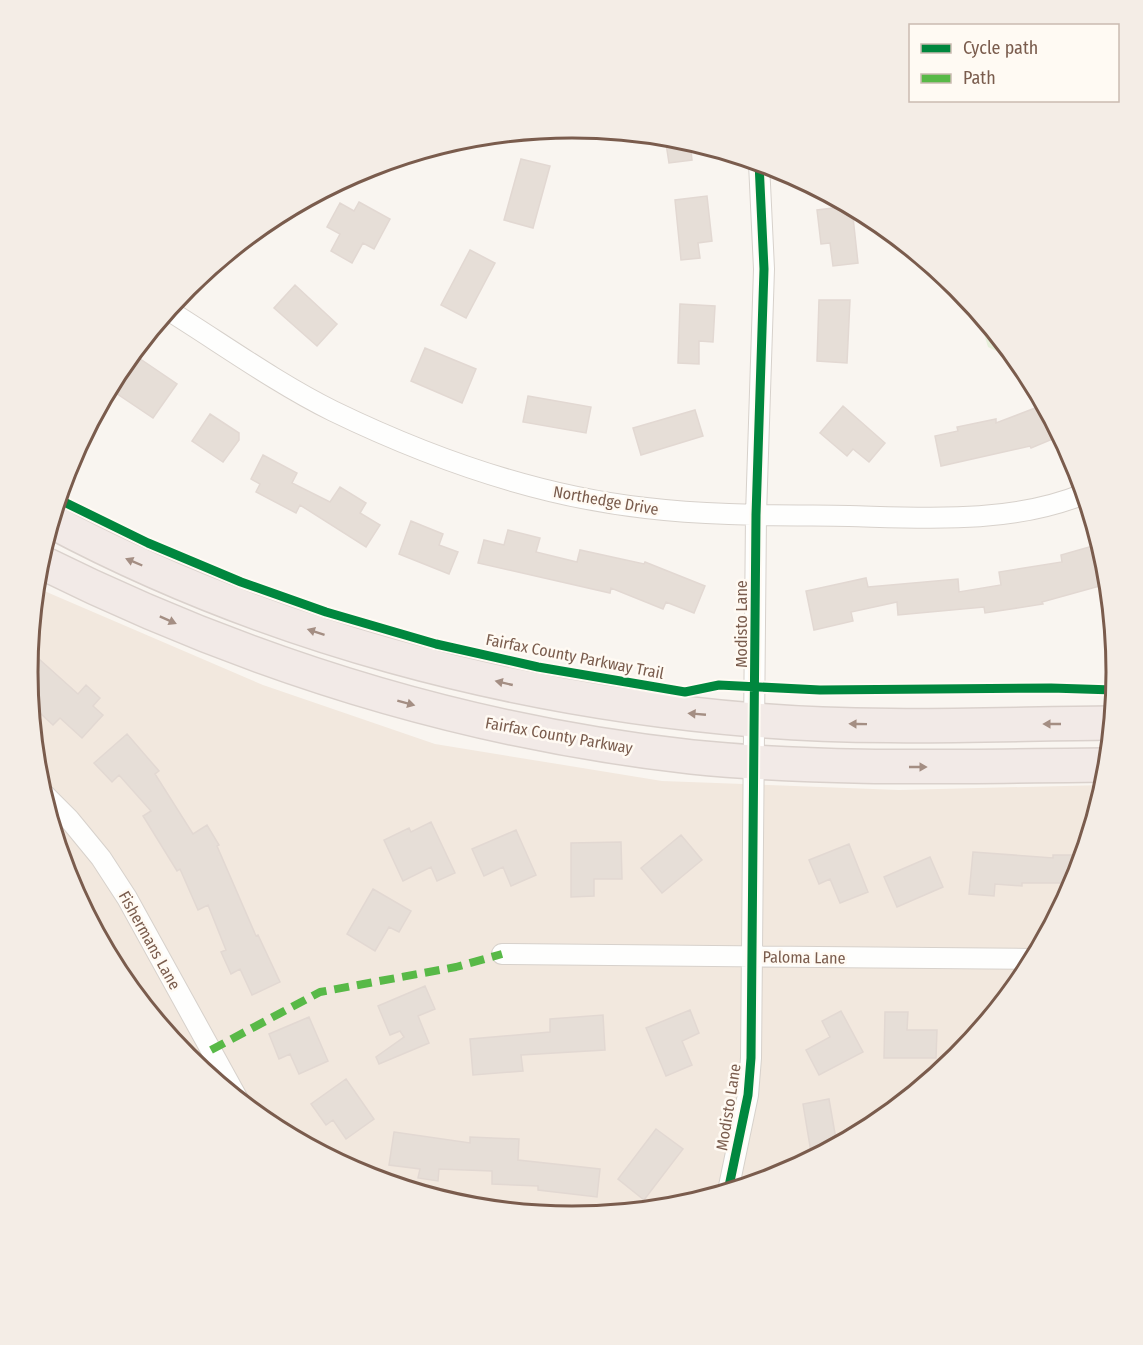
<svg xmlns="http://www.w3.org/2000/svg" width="1143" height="1345" viewBox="0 0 1143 1345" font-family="'Fira Sans Condensed',sans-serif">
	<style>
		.residential { fill: #f2e8de }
		.green { fill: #e7f0db }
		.building { fill: #e6ded7; stroke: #e2d8d2; stroke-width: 1.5 }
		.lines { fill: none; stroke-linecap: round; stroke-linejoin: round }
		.street-casing { stroke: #d7d1cb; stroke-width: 22 }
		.highway-casing { stroke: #dad1cc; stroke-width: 36 }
		.street { stroke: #fefefd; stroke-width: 20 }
		.highway { stroke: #f2eae7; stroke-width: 33 }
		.quiet { stroke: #58b947; stroke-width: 8; stroke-dasharray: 15 8; stroke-linecap: butt }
		.cycleway-casing { stroke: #fffaf3; stroke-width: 13 }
		.cycleway { stroke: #00873e; stroke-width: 9 }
		.oneway { fill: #a48e83 }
		.labels { text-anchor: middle; stroke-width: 5; stroke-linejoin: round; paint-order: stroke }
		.street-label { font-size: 16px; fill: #7a5c4d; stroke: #fffaf3 }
		.rim { fill: none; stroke: #7a5c4d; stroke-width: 3 }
	</style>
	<rect width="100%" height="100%" fill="#f9f5f0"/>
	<path class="residential" d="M 35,587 L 263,685 L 435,744 L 662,781 L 899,790 L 1104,785 L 1074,881 L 1024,975 L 956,1058 L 874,1125 L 780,1176 L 677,1207 L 571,1217 L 465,1206 L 363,1175 L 269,1125 L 186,1057 L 119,975 L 68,881 L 37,778 L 27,672 Z"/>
	<path class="green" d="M 978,314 L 1016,360 L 988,347 Z"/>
	<path class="building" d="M 665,137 L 690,142 L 692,160 L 669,163 Z
		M 521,159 L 550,166 L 533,228 L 504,220 Z
		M 707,196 L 712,241 L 698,243 L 700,258 L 681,260 L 675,200 Z
		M 359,202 L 390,219 L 374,249 L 363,243 L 352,263 L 331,251 L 340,234 L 327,227 L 340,203 L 354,211 Z
		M 849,206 L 852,208 L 858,263 L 833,266 L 830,243 L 821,244 L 817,210 Z
		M 470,250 L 495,263 L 466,318 L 441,305 Z
		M 295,285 L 337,324 L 317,346 L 274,308 Z
		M 819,300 L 850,300 L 847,363 L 817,361 Z
		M 680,304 L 715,306 L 713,342 L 699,341 L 699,364 L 678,363 Z
		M 425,348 L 476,369 L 462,403 L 411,381 Z
		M 133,354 L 177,384 L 153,418 L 110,389 Z
		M 528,396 L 591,407 L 586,433 L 523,422 Z
		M 1043,405 L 1060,436 L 1031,448 L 1030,446 L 941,466 L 935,436 L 958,431 L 957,427 L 996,419 L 996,423 Z
		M 843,406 L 885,443 L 869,462 L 853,449 L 847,456 L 820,433 Z
		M 695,410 L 703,436 L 641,455 L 633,428 Z
		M 210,414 L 239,433 L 239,440 L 223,462 L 192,441 Z
		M 263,455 L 297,473 L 292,483 L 330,502 L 340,487 L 366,503 L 360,513 L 380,525 L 366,547 L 300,505 L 296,513 L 256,492 L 260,484 L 251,479 Z
		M 411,521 L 443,534 L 439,545 L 458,552 L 449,574 L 399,554 Z
		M 508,530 L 540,538 L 536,552 L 577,562 L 580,550 L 644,564 L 645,562 L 705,586 L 694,613 L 666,602 L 663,609 L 611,588 L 610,593 L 478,563 L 484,540 L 504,545 Z
		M 1093,546 L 1096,558 L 1103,557 L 1107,584 L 1042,602 L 1043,604 L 985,613 L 984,607 L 898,615 L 897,602 L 851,612 L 853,621 L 814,630 L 806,591 L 866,578 L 868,587 L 958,579 L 959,592 L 1001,585 L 999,572 L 1062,562 L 1061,555 Z
		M 29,650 L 78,694 L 86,685 L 100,698 L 93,706 L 103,715 L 82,738 L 60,718 L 53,725 L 30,704 L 27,672 Z
		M 127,734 L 159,771 L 155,774 L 193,834 L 207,825 L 219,845 L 217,846 L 256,936 L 258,935 L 280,982 L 252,995 L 240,969 L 231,974 L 221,952 L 226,950 L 208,905 L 198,910 L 180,869 L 177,871 L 143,816 L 151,811 L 119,775 L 112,782 L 94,763 Z
		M 431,822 L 455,873 L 437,881 L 431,867 L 403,881 L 384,840 L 409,828 L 411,832 Z
		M 516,830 L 536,875 L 511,886 L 503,867 L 484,876 L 472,849 Z
		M 681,835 L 702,860 L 662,893 L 641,868 Z
		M 621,842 L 622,879 L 594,879 L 594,896 L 571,897 L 571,843 Z
		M 849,844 L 868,892 L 840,903 L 830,879 L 819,884 L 809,860 Z
		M 973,852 L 1053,858 L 1053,855 L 1082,855 L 1073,883 L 1022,883 L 1022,886 L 995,884 L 994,896 L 969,894 Z
		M 930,857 L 943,887 L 897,907 L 884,877 Z
		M 373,889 L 411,911 L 399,932 L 389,927 L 375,951 L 347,934 Z
		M 425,986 L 435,1009 L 418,1016 L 429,1043 L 379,1064 L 376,1057 L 404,1037 L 400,1031 L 390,1035 L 378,1006 Z
		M 690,1010 L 699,1033 L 682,1041 L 692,1065 L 666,1076 L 646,1028 Z
		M 841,1011 L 863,1052 L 819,1075 L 806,1050 L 830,1037 L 822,1021 Z
		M 885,1012 L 908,1012 L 907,1030 L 937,1030 L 936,1058 L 884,1058 Z
		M 603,1015 L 605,1050 L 521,1055 L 523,1071 L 473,1075 L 470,1039 L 550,1032 L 550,1019 Z
		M 309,1017 L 328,1061 L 299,1074 L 290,1054 L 279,1059 L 269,1034 Z
		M 346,1079 L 374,1119 L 346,1139 L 333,1120 L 326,1125 L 311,1104 Z
		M 829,1099 L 837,1145 L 812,1158 L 803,1104 Z
		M 656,1129 L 683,1149 L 644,1200 L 618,1179 Z
		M 394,1132 L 470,1143 L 470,1137 L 519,1139 L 518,1160 L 600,1169 L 597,1197 L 538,1190 L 538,1186 L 492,1184 L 492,1171 L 439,1169 L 438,1181 L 418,1178 L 420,1169 L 389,1165 Z"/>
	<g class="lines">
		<defs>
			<path id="street" d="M 168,310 C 221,343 278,384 333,411 C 432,459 537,496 646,508 C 713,516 782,515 849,516 C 927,518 1010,524 1084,494
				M 42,792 L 69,819 L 101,858 L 127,898 L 239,1101
				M 502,954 L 1033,959
				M 728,1191 L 748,1095 L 751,1058 L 756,515 L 764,269 L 759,163"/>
			<path id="highway" d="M 51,521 C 267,636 511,700 754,720 C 873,730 992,724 1111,723
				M 39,561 C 244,663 464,732 692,757 C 830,771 969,766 1107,765"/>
		</defs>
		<use href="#street" class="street-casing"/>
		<use href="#highway" class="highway-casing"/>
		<use href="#street" class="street"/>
		<use href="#highway" class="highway"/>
		<path class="quiet" d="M 211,1050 L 320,992 L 456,967 L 502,954"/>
		<defs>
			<path id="cycleway" d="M 58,499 L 148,543 L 241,582 L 326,612 L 436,644 L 538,667 L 685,692 L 719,685 L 820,690 L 1051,688 L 1114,690
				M 728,1191 L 748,1095 L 751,1058 L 756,515 L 764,269 L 759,163"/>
		</defs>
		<use href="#cycleway" class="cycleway-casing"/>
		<use href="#cycleway" class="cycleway"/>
	</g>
	<defs><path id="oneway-solid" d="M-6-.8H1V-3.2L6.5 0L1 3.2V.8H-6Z" transform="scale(1.5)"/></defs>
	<g class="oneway">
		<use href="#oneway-solid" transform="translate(134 562) rotate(-157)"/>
		<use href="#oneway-solid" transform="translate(168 620) rotate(24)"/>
		<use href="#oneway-solid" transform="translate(316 632) rotate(-162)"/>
		<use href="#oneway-solid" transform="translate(504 683) rotate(-167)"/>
		<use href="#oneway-solid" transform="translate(406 703) rotate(15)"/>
		<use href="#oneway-solid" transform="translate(697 714) rotate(-175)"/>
		<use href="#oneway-solid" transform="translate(858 724) rotate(-179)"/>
		<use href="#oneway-solid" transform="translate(1052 724) rotate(180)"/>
		<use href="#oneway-solid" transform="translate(918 767)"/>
	</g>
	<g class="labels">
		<g class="street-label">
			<text transform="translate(606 500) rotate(10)" y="6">Northedge Drive</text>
			<text transform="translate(741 624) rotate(-90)" y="6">Modisto Lane</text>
			<text transform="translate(575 656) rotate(11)" y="6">Fairfax County Parkway Trail</text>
			<text transform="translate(559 735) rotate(10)" y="6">Fairfax County Parkway</text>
			<text transform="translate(150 940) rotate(61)" y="6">Fishermans Lane</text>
			<text transform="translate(804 957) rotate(1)" y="6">Paloma Lane</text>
			<text transform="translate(728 1107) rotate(-81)" y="6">Modisto Lane</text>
		</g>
	</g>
	<path d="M0 0H1143V1345H0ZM38 672a534 534 0 1 1 1068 0a534 534 0 1 1-1068 0Z" fill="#f4ede6" fill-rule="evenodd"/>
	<path class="rim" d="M38 672a534 534 0 1 1 1068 0a534 534 0 1 1-1068 0Z"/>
	<rect x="909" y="24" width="210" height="78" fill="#fffaf3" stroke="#cabbb1" stroke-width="1.5"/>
	<rect x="921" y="44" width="30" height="9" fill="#00873e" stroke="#cabbb1" stroke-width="1.5"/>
	<text x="963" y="54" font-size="18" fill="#7a5c4d">Cycle path</text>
	<rect x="921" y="74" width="30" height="9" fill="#58b947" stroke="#cabbb1" stroke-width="1.5"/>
	<text x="963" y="84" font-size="18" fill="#7a5c4d">Path</text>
</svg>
